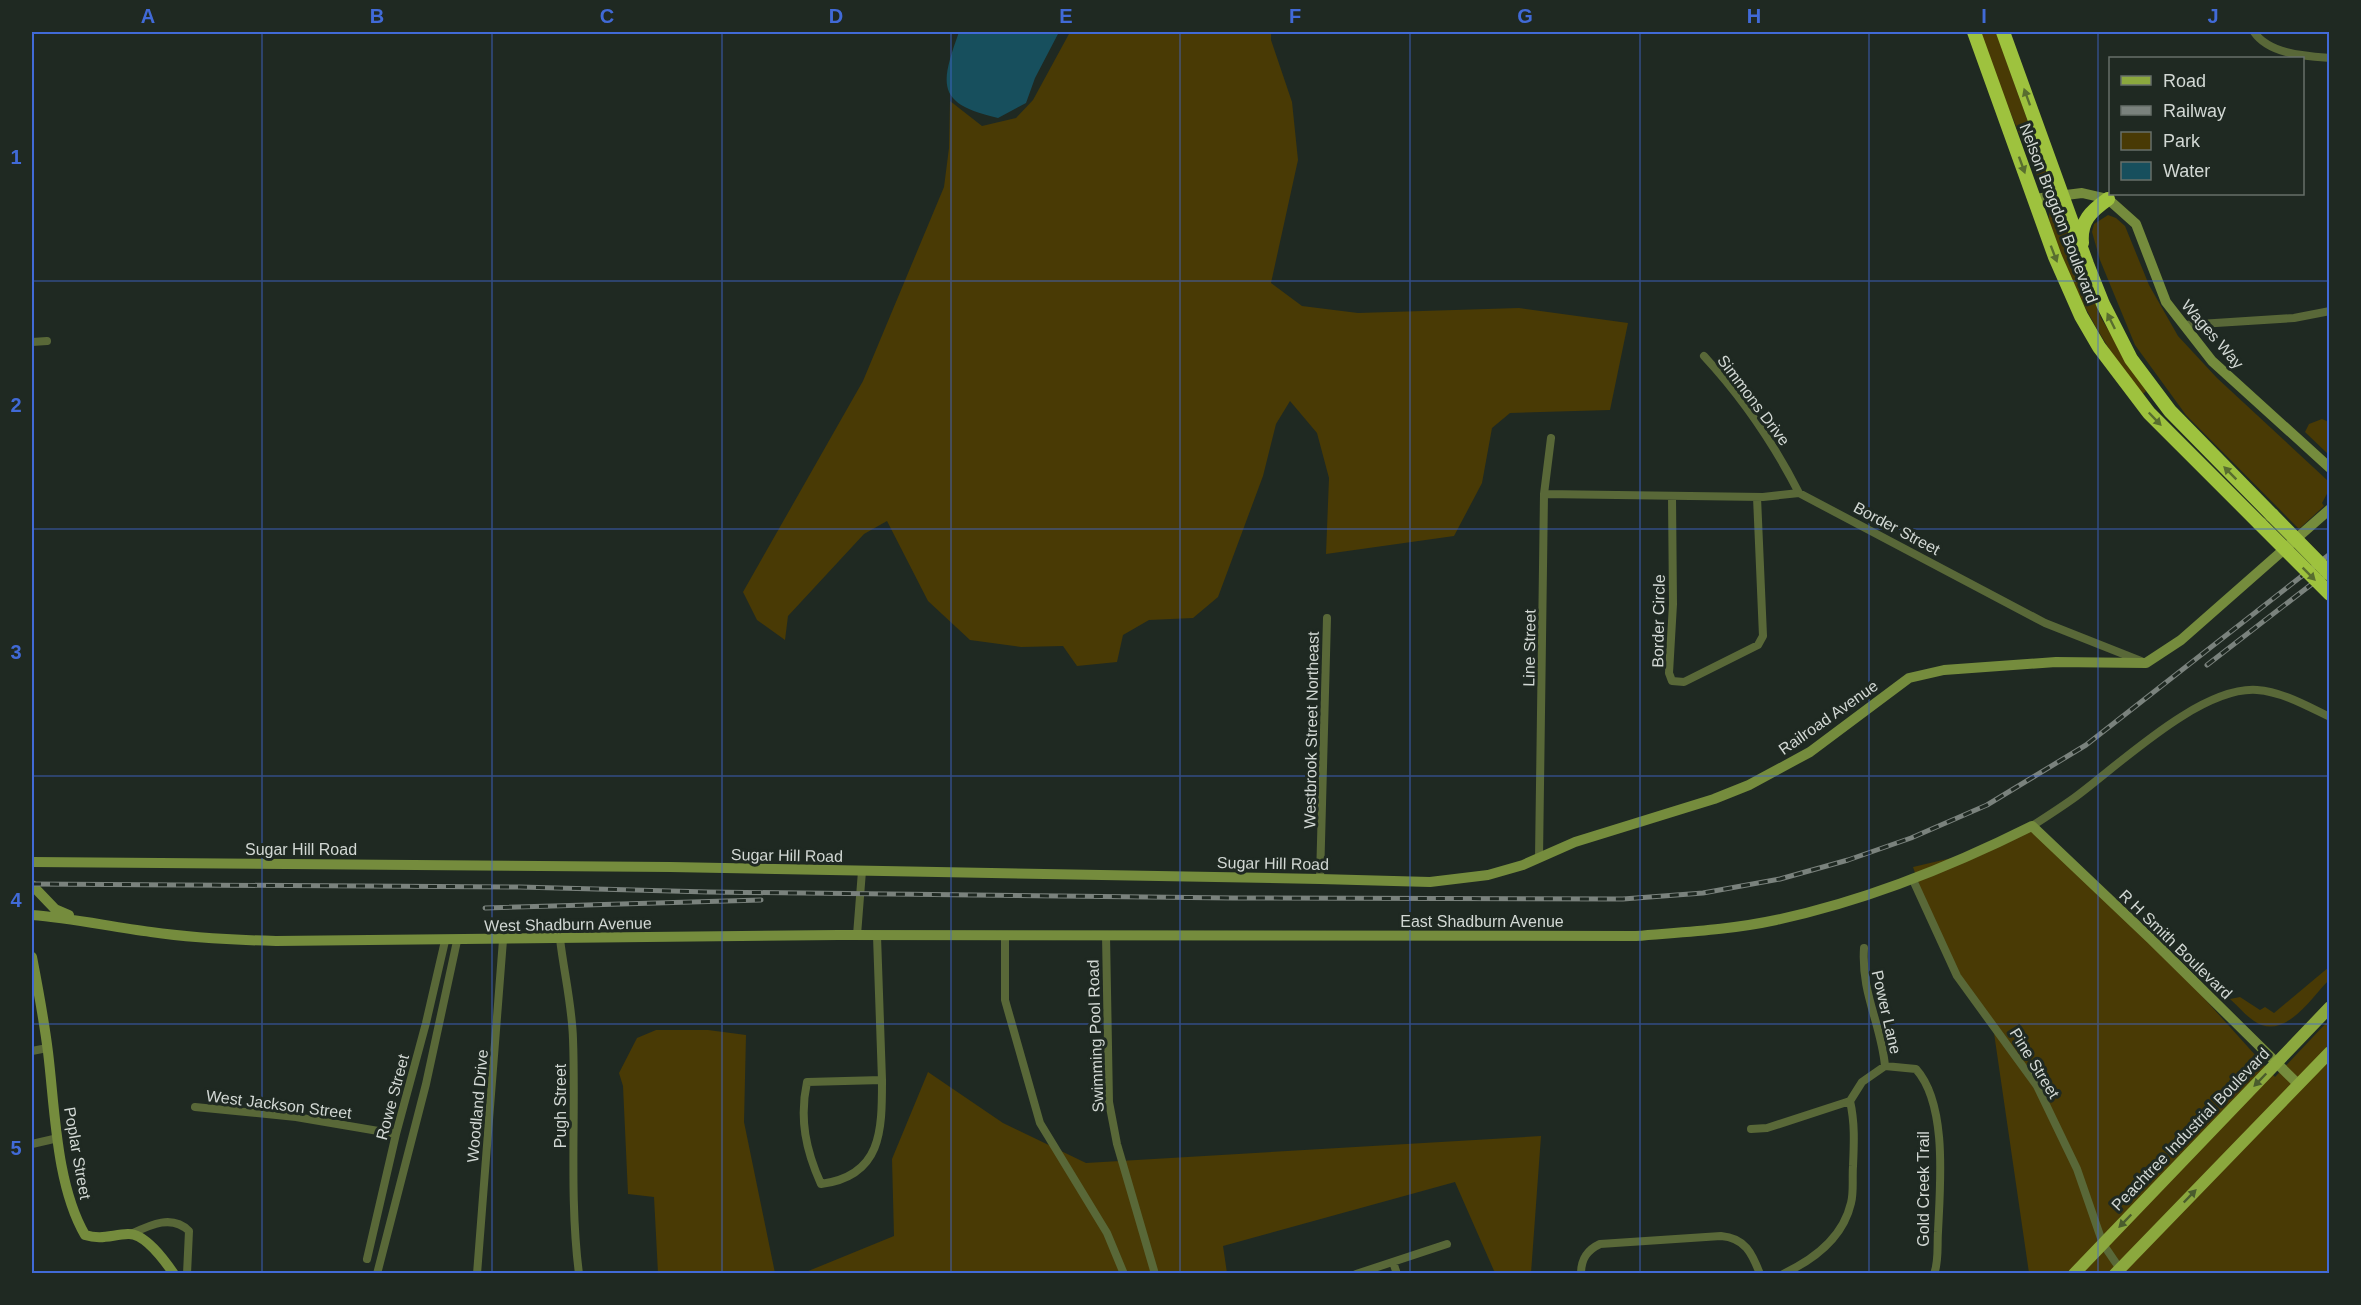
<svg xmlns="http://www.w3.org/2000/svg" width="2361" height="1305" viewBox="0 0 2361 1305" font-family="Helvetica,sans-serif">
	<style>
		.green { fill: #493a05 }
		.water { fill: #174f5d }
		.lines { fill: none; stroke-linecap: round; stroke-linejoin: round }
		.street { stroke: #596838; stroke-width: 8 }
		.secondary { stroke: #758c3d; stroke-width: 10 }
		.primary { stroke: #8ba83e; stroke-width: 12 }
		.highway { stroke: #9ec23e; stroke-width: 14 }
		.rail-casing { stroke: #7a827d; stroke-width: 5 }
		.rail { stroke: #1f2922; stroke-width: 3; stroke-dasharray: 9; stroke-linecap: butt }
		.highway-bridge { stroke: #9ec23e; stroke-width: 14 }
		.oneway { fill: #586e2f }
		.oneway2 { fill: #4a5c2d }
		.grid { fill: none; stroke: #416ad7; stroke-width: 1.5; stroke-opacity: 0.55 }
		.labels { text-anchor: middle; stroke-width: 6; stroke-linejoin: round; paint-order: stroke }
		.street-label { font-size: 16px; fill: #d2d8d4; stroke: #1f2922 }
		.neatline { fill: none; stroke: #416ad7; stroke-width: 2 }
		.grid-label { font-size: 20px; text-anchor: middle; font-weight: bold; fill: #416ad7 }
	</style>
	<rect width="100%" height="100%" fill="#1f2922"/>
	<path class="green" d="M 1070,32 L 1271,32 L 1271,40 L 1292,102 L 1298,160 L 1271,283 L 1302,306 L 1358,313 L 1519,308 L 1628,323 L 1610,410 L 1510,413 L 1492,428 L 1482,483 L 1454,536 L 1326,554 L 1329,478 L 1317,433 L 1290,401 L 1276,424 L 1263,476 L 1218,597 L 1193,618 L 1149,620 L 1123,635 L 1117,662 L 1077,666 L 1063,646 L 1021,647 L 970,640 L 928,601 L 887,521 L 864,534 L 788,616 L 785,640 L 757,620 L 743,592 L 863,381 L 944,187 L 949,148 L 950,101 L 982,126 L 1016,118 L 1033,100 Z
		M 1980,32 L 1996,32 L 2047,175 L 2045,185 L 2037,176 L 1993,71 Z
		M 2051,207 L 2065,224 L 2101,318 L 2146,391 L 2142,395 C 2107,350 2080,304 2060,251 C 2054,237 2045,221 2051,207 Z
		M 2108,215 L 2116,218 L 2125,226 L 2149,285 L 2178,336 L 2217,378 L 2327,480 L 2329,490 L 2322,503 L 2324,506 L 2299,529 L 2186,415 L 2135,345 L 2100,260 L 2092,232 L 2094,224 Z
		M 2322,419 L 2329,422 L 2329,455 L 2305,432 L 2309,424 Z
		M 2030,829 L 2148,936 L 2275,1077 L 2329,1020 L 2329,1273 L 2029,1273 L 1994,1033 L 1942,951 L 1913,867 L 1973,853 Z
		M 2329,967 L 2329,980 C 2311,998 2284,1042 2254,1021 C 2245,1015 2238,1006 2230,999 L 2240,997 L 2260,1010 L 2265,1007 L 2274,1013 Z
		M 656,1030 L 708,1030 L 746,1035 L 744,1122 L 775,1273 L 658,1273 L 654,1197 L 628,1194 L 623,1086 L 619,1073 L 637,1038 Z
		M 928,1072 L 1003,1123 L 1086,1163 L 1541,1136 L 1531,1273 L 1495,1273 L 1455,1182 L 1223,1246 L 1227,1273 L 801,1274 L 894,1236 L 892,1159 Z"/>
	<path class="water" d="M 959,32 L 1059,32 L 1035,78 L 1026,103 L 998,118 C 936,104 940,85 959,32 Z"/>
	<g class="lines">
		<path class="street" d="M 2254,32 C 2269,54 2304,56 2330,58
			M 2184,325 L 2294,318 L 2330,311
			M 32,342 L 47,341
			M 1704,356 C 1742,397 1774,444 1799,493
			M 1544,494 L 1763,497 L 1799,493 L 2045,623 L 2141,661
			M 1672,497 L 1673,604 L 1669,673 L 1672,681 L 1684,682 L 1758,645 L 1763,636 L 1757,497
			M 2032,826 C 2046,817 2060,808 2074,798 C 2118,766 2200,686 2257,690 C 2283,692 2307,706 2330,717
			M 1539,858 L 1544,494 L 1551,438
			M 1320,879 L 1327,618
			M 1913,880 L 1957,976 L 2037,1086 L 2077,1169 L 2103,1244 L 2120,1269
			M 857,935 L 862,871
			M 1106,935 L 1109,1102 L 1117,1144 L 1155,1274
			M 877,936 L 882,1080
			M 1005,936 L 1005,1000 L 1040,1123 L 1107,1233 L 1124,1274
			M 560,939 C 564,973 572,1005 573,1039 C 576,1117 569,1196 579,1274
			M 32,1051 L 47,1048
			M 1885,1066 L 1916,1069 C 1948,1105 1940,1186 1938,1232 C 1937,1245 1939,1262 1934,1274
			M 882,1080 C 882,1131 882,1176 821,1184 C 806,1151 799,1119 807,1082 Z
			M 1850,1101 L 1862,1082 L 1885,1066 C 1881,1023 1861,994 1864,948
			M 195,1107 L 296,1117 L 396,1134
			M 1751,1129 L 1767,1128 L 1850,1101
			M 32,1144 L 58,1138
			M 131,1234 C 150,1225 172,1214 189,1231 L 187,1274
			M 367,1259 L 396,1134 L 426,1023 L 445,941
			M 1393,1262 L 1397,1274
			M 377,1274 L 426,1084 L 457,941
			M 477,1274 L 503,940
			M 1356,1274 L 1447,1244
			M 1581,1274 C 1581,1259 1587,1250 1600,1244 L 1721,1236 C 1745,1238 1752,1253 1760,1274
			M 1783,1274 C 1813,1260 1843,1238 1851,1203 C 1854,1192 1852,1178 1853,1166 C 1854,1143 1855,1123 1850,1101"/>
		<path class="secondary" d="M 2034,199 L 2082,193 L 2108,199 L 2136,224 L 2166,302 L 2212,361 L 2330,468
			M 32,862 L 670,867 L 1320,879 L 1430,882 L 1488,875 L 1523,865 L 1575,842 L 1714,799 L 1749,785 L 1810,752 L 1909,678 L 1944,670 L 2056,662 L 2146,663 L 2181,640 L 2330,509
			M 32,885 L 55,909 L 69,915
			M 32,915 C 72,918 111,927 151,932 C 193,938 234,940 276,941 L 839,935 L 1636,936 C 1682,932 1730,930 1776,920 C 1866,901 1950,867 2032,826 L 2151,939 L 2298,1084
			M 32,957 C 38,988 44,1020 48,1052 C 55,1109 56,1185 85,1235 C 101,1240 111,1235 128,1234 C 145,1233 165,1261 174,1274"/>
		<path class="primary" d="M 2074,1274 L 2330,1007
			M 2115,1274 L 2330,1052"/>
		<path class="highway" d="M 1974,32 L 2055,257 L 2081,316 L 2099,347 L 2149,413 L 2260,524
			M 2003,32 L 2087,264 L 2103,304 L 2131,359 L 2170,411 L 2272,515
			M 2082,243 C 2080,221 2091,211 2108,199"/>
		<defs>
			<path id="rail" d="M 2207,665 L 2330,570
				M 32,884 L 520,887 L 709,892 L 1233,898 L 1623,899 L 1703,893 L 1780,879 L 1848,860 L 1911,838 L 1987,805 L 2086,745 L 2330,554
				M 485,908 L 761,900"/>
		</defs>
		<use href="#rail" class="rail-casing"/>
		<use href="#rail" class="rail"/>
		<path class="highway-bridge" d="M 2272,515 L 2330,574
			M 2260,524 L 2330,594"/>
	</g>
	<defs><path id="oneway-solid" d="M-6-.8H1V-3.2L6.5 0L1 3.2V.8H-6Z" transform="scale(1.5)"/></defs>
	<g class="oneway">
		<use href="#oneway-solid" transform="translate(2027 97) rotate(-110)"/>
		<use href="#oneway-solid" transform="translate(2022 165) rotate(70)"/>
		<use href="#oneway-solid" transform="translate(2054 254) rotate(69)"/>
		<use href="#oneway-solid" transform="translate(2111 321) rotate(-116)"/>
		<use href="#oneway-solid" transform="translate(2155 419) rotate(46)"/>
		<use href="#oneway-solid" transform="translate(2230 473) rotate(-135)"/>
		<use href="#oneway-solid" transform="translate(2309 574) rotate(45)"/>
	</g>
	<g class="oneway2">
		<use href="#oneway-solid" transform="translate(2260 1080) rotate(134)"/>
		<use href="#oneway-solid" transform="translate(2190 1196) rotate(-46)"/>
		<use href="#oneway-solid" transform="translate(2125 1221) rotate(134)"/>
	</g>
	<path class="grid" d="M 262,32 L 262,1274M 492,32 L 492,1274M 722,32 L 722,1274M 951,32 L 951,1274M 1180,32 L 1180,1274M 1410,32 L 1410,1274M 1640,32 L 1640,1274M 1869,32 L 1869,1274M 2098,32 L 2098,1274M 32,281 L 2330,281M 32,529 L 2330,529M 32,776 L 2330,776M 32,1024 L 2330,1024"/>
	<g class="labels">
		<g class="street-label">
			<text transform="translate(2059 213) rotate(69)" y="6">Nelson Brogdon Boulevard</text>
			<text transform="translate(2213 334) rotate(49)" y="6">Wages Way</text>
			<text transform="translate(1754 400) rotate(53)" y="6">Simmons Drive</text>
			<text transform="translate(1897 528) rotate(28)" y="6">Border Street</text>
			<text transform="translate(1658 621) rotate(-89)" y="6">Border Circle</text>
			<text transform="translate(1529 648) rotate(-89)" y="6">Line Street</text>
			<text transform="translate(1828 717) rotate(-35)" y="6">Railroad Avenue</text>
			<text transform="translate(1311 730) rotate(-89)" y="6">Westbrook Street Northeast</text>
			<text x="301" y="855">Sugar Hill Road</text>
			<text transform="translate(787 855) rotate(1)" y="6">Sugar Hill Road</text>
			<text transform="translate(1273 863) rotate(1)" y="6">Sugar Hill Road</text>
			<text x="1482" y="927">East Shadburn Avenue</text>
			<text transform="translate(568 924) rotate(-1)" y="6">West Shadburn Avenue</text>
			<text transform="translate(2176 944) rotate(44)" y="6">R H Smith Boulevard</text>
			<text transform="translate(1887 1012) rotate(77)" y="6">Power Lane</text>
			<text transform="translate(1095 1036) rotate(-92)" y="6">Swimming Pool Road</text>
			<text transform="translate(2035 1063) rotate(58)" y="6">Pine Street</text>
			<text transform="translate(392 1097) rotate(-75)" y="6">Rowe Street</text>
			<text transform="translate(279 1104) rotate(7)" y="6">West Jackson Street</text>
			<text transform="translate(477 1106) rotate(-85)" y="6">Woodland Drive</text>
			<text transform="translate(560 1106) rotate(-90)" y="6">Pugh Street</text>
			<text transform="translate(2190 1129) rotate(-46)" y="6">Peachtree Industrial Boulevard</text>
			<text transform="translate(78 1153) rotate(80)" y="6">Poplar Street</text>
			<text transform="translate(1923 1189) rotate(-90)" y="6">Gold Creek Trail</text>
		</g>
	</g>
	<rect width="2361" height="1305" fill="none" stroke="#1f2922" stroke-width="66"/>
	<rect x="2109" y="57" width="195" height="138" fill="#1f2922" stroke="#676f69" stroke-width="1.5"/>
	<rect x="2121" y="76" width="30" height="9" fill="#8ba83e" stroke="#676f69" stroke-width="1.5"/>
	<text x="2163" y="87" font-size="18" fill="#d2d8d4">Road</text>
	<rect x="2121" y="106" width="30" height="9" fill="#7a827d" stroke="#676f69" stroke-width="1.5"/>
	<text x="2163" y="117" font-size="18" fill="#d2d8d4">Railway</text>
	<rect x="2121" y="132" width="30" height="18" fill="#493a05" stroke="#676f69" stroke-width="1.5"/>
	<text x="2163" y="147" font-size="18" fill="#d2d8d4">Park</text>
	<rect x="2121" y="162" width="30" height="18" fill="#174f5d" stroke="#676f69" stroke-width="1.5"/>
	<text x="2163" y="177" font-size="18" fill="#d2d8d4">Water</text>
	<rect x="33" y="33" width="2295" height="1239" class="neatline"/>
	<g class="grid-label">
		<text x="148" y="23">A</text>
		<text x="377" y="23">B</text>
		<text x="607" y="23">C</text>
		<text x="836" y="23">D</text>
		<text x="1066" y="23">E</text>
		<text x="1295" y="23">F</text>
		<text x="1525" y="23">G</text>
		<text x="1754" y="23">H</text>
		<text x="1984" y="23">I</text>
		<text x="2213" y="23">J</text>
		<text x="16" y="164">1</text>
		<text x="16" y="412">2</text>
		<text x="16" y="659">3</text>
		<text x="16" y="907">4</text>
		<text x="16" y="1155">5</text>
	</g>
</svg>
